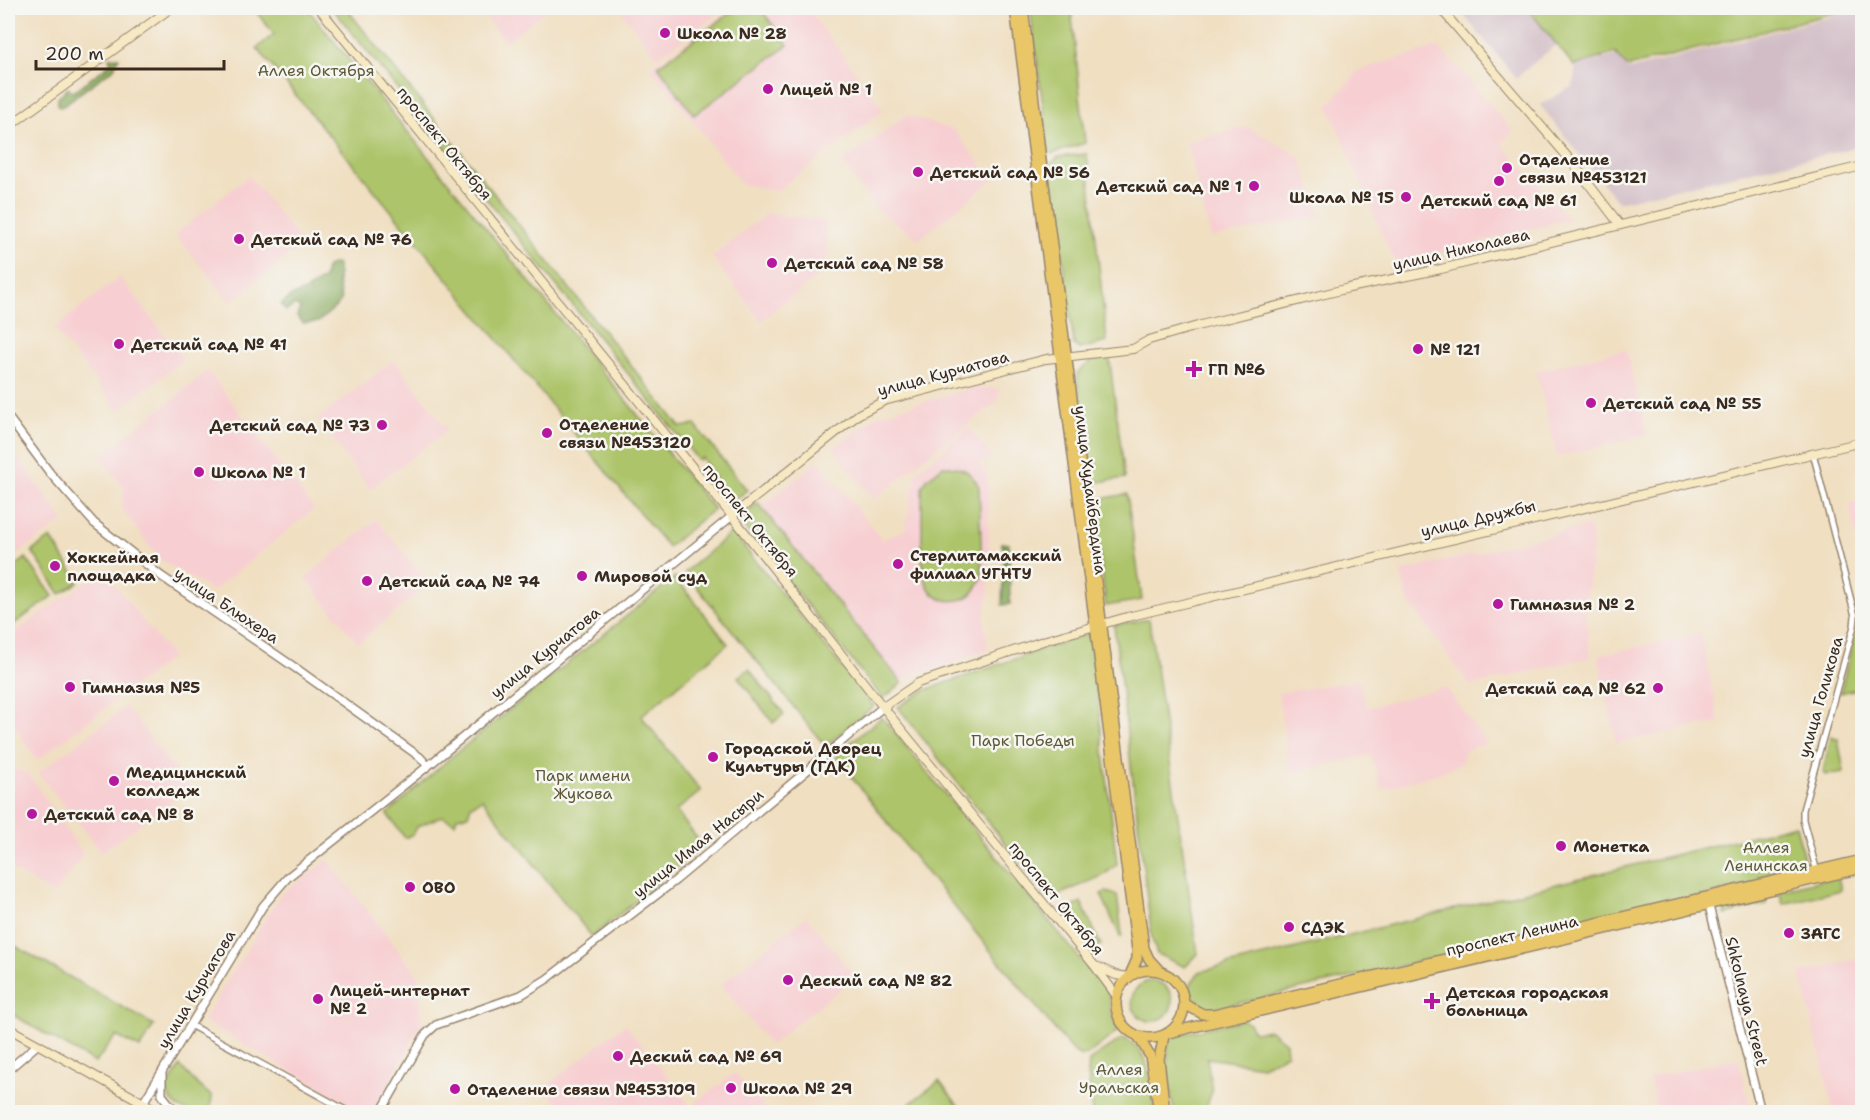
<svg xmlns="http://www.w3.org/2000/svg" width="1870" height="1120" viewBox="0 0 1870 1120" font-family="'Shantell Sans',sans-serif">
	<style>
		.built { fill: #f7cfd2 }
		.industrial { fill: #d2bdc6 }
		.green { fill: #adc46a; stroke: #747744; stroke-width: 1.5 }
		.forest { fill: #8aaa5e; stroke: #626a3e; stroke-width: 1.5 }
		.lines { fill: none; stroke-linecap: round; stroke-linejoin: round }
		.minor-casing { stroke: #968470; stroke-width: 8 }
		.tertiary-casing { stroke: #968470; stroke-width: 10 }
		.secondary-casing { stroke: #968470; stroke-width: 10 }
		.primary-casing { stroke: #968470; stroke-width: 12 }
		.minor { stroke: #fff; stroke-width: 5 }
		.tertiary { stroke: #fff; stroke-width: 7 }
		.secondary { stroke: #f6e9c3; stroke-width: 8 }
		.primary { stroke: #e9c769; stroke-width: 9 }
		.poi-dot { fill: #b5179e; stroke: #f6f6f2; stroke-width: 2 }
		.labels { text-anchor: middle; stroke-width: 5; stroke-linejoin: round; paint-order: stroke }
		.poi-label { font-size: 16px; font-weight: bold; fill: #3b2a1e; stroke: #f6f6f2; text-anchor: start }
		.park-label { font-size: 16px; fill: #5d5835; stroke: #f6f6f2 }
		.street-label { font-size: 16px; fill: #3b2a1e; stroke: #f6f6f2 }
	</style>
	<rect width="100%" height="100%" fill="#f6f6f2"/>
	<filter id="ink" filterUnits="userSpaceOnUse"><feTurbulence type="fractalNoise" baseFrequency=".0167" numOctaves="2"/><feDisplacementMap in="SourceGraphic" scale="12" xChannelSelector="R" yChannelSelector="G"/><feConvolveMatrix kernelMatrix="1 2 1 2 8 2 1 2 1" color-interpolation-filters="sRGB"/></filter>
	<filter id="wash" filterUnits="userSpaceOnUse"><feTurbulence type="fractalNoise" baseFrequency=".008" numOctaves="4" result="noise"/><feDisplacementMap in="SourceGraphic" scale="24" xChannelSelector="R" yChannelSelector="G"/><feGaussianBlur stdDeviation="1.35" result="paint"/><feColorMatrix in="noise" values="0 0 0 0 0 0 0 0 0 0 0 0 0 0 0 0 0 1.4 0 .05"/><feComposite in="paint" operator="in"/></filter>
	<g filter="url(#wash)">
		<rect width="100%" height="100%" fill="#f0dfc1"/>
		<path class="built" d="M 478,8 L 477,8 L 549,8 L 505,42 Z
			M 619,8 L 725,8 L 657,58 Z
			M 732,8 L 807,8 L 884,110 L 776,191 L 742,184 L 651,68 Z
			M 1439,47 L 1513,131 L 1501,143 L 1569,219 L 1398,264 L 1390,252 L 1328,106 L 1359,70 Z
			M 906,115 L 954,130 L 993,180 L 919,239 L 877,210 L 842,163 Z
			M 1248,127 L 1300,157 L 1321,216 L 1211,238 L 1186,141 Z
			M 249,176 L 303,244 L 230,302 L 175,234 Z
			M 767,213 L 826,221 L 827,269 L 761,321 L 712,257 Z
			M 120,277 L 184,360 L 118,410 L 54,328 Z
			M 1626,349 L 1647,435 L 1557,457 L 1536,371 Z
			M 394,360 L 448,430 L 370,489 L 317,419 Z
			M 208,371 L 314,509 L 213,591 L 159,559 L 121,508 L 124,488 L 100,457 Z
			M 971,388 L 1000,389 L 997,402 L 924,458 L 874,500 L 833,448 L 878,415 Z
			M 969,428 L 991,456 L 980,465 L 988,476 L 989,589 L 984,618 L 988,650 L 926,672 L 920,669 L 902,683 L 761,507 L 818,461 L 882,540 L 905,530 L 916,472 Z
			M 8,444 L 64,521 L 8,560 Z
			M 1862,500 L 1862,560 L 1849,504 Z
			M 376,519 L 429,584 L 358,643 L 305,578 Z
			M 1586,526 L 1590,528 L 1594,553 L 1590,554 L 1591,562 L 1585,608 L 1591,657 L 1470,686 L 1408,601 L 1401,572 Z
			M 103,570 L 172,657 L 37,760 L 8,717 L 8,637 Z
			M 1701,634 L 1719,722 L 1616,743 L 1598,655 Z
			M 1359,680 L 1367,708 L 1445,687 L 1487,743 L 1465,751 L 1462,763 L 1440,773 L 1382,789 L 1371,755 L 1290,772 L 1278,693 Z
			M 126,707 L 189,788 L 102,852 L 38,773 Z
			M 8,768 L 28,773 L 83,854 L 54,895 L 8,867 Z
			M 328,860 L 420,978 L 421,1024 L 374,1112 L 363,1112 L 203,1021 L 280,895 Z
			M 806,916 L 855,977 L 770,1045 L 721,984 Z
			M 1862,958 L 1862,1112 L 1834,1112 L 1800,973 Z
			M 625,1024 L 690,1105 L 681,1112 L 564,1112 L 544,1088 Z
			M 1738,1058 L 1751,1112 L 1657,1112 L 1649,1078 Z
			M 735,1073 L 768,1112 L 689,1112 L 695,1103 Z"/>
		<path class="industrial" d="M 1458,8 L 1528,8 L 1558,43 L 1516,78 Z
			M 1862,8 L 1862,146 L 1618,202 L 1540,105 L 1573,86 L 1576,66 L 1617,55 L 1629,70 Z"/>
		<path class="green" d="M 253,8 L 307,8 L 714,509 L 668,547 L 257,48 L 274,34 Z
			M 332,8 L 346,8 L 680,427 L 695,425 L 747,490 L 732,503 L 702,458 L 698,460 Z
			M 737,8 L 760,8 L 788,45 L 694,115 L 658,66 Z
			M 1030,8 L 1071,8 L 1085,143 L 1052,154 L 1049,152 Z
			M 1527,8 L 1852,8 L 1628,67 L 1615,53 L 1574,66 Z
			M 1087,154 L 1107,342 L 1079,349 L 1074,345 L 1050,165 L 1058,157 Z
			M 1109,356 L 1125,478 L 1091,483 L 1077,373 L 1094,359 Z
			M 943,466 C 962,466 971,471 979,487 L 982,574 C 979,586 972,598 959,600 C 918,607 922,560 922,534 C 922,519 922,503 922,487 L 927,479 Z
			M 1127,494 L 1142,600 L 1106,606 L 1093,500 Z
			M 758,503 L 902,683 L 883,699 L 738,519 Z
			M 732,532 L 874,706 L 825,746 L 685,572 Z
			M 51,538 L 79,582 L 60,594 L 32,551 Z
			M 26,558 L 53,596 L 8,628 L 8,572 Z
			M 675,577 L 728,644 L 641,716 L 701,791 L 676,811 L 703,846 L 592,937 L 482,799 L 471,805 L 468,815 L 457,817 L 455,823 L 442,816 L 418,826 L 413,834 L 405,838 L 387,814 L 450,758 Z
			M 1149,619 L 1198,954 L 1185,967 L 1157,954 L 1152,939 L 1114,625 Z
			M 1862,632 L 1862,688 L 1840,693 L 1855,633 Z
			M 1090,633 L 1117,864 L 1104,875 L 1049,899 L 898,707 L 925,690 Z
			M 749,669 L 784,714 L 773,723 L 738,677 Z
			M 882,717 L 1109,994 L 1112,1016 L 1119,1030 L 1087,1055 L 1079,1055 L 1070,1048 L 922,867 L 837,758 L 836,754 Z
			M 1831,736 L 1838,739 L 1844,772 L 1825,775 L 1823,772 Z
			M 1796,825 L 1807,872 L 1209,1010 L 1195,1007 L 1188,988 L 1199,972 Z
			M 1838,876 L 1841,890 L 1783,904 L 1779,890 Z
			M 1106,892 L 1117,895 L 1122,935 L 1120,937 L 1101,894 Z
			M 1764,893 L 1766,904 L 1725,915 L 1722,903 Z
			M 1081,902 L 1101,945 L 1093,948 L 1066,912 Z
			M 8,942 L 154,1025 L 140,1048 L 116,1036 L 95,1063 L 8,1012 Z
			M1132 1001a20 20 0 1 1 40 0a20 20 0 1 1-40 0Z
			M 1242,1020 L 1249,1023 L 1254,1032 L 1270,1030 L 1286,1043 L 1287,1054 L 1262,1066 L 1207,1058 L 1212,1092 L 1204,1112 L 1174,1112 L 1167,1070 L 1168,1041 L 1185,1033 Z
			M 1123,1038 C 1152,1050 1151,1085 1154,1112 L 1092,1112 L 1088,1073 L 1089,1061 Z
			M 180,1066 L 199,1086 L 212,1096 L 210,1112 C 188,1112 172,1112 166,1089 Z
			M 939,1081 L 958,1105 L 949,1112 L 899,1112 Z"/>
		<path class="forest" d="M 119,57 L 114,68 L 61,107 L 58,105 L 58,97 L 68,88 L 73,92 L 111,63 L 109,58 Z
			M 332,264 L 338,265 L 338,283 L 341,300 L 338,305 L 318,322 L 303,323 L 297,316 L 300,308 L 295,305 L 286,311 L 281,305 L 291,296 L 303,292 L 324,278 L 326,268 Z
			M 1001,543 L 1009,544 L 1010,604 L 1002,605 L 1004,550 Z"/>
	</g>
	<g filter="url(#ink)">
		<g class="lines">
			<defs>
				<path id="minor" d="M 1813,453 L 1855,616 L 1854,626 L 1803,810 L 1803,820 L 1817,872
					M 190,1025 L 349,1112"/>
				<path id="tertiary" d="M 8,417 L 50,473 L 94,523 L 161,576 L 297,669 L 420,757 L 428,766
					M 1708,902 L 1761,1112
					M 8,1070 L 37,1045
					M 162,1072 L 162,1095 L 176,1112
					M 143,1103 L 263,906 L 288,877 L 428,766 L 732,516
					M 381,1112 L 425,1035 L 436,1025 L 521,995 L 547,979 L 676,880 L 883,707"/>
				<path id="secondary" d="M 319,8 L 732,516 L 883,707 L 1094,965 L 1116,995
					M 1440,8 L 1572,162 L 1620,225
					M 8,127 L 171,8
					M 732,516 L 859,414 L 884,401 L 1046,359 L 1133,349 L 1149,340 L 1201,325 L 1349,288 L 1441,269 L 1862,166
					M 883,707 L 918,683 L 1046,640 L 1127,617 L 1862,442
					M 1098,967 L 1116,975 L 1128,977
					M 8,1028 L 160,1112"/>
				<path id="primary" d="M 1015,8 L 1137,950 L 1137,959 L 1130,975
					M 1023,8 L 1043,177 L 1144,948 L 1149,959 L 1159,970
					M1116 1004a34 34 0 1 1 68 0a34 34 0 1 1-68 0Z
					M 1184,1004 L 1203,1014 L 1214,1014 L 1862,860
					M 1168,1033 L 1862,868
					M 1138,1036 L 1150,1056 L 1159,1112
					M 1164,1036 L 1159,1059 L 1165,1112"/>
			</defs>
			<use href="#minor" class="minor-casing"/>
			<use href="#tertiary" class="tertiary-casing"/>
			<use href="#secondary" class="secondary-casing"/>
			<use href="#primary" class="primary-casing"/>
			<use href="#minor" class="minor"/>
			<use href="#tertiary" class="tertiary"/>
			<use href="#secondary" class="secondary"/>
			<use href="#primary" class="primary"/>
		</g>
	</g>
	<g class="poi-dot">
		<circle cx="665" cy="33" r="6"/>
		<circle cx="768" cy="89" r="6"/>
		<circle cx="1507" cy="168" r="6"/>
		<circle cx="918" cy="172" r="6"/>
		<circle cx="1499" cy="181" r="6"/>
		<circle cx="1254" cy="186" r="6"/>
		<circle cx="1406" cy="197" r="6"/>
		<circle cx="239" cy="239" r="6"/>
		<circle cx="772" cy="263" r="6"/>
		<circle cx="119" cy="344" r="6"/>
		<circle cx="1418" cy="349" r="6"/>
		<path d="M1191 360h6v6h6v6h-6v6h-6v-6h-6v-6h6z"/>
		<circle cx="1591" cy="403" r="6"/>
		<circle cx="382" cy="425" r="6"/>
		<circle cx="547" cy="433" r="6"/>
		<circle cx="199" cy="472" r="6"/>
		<circle cx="898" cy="564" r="6"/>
		<circle cx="55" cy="566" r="6"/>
		<circle cx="582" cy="576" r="6"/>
		<circle cx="367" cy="581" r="6"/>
		<circle cx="1498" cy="604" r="6"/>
		<circle cx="70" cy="687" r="6"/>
		<circle cx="1658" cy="688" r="6"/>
		<circle cx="713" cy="757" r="6"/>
		<circle cx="114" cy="781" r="6"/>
		<circle cx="32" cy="814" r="6"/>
		<circle cx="1561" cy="846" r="6"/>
		<circle cx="410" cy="887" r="6"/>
		<circle cx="1289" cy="927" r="6"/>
		<circle cx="1789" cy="933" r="6"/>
		<circle cx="788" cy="980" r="6"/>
		<circle cx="318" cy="999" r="6"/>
		<path d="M1429 992h6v6h6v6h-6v6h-6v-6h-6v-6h6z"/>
		<circle cx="618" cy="1056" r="6"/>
		<circle cx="731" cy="1088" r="6"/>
		<circle cx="455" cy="1089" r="6"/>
	</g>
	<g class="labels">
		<g class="poi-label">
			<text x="677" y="39">Школа № 28</text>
			<text x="780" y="95">Лицей № 1</text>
			<text x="1519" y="165">Отделение<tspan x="1519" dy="18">связи №453121</tspan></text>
			<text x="930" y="178">Детский сад № 56</text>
			<text x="1242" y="192" text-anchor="end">Детский сад № 1</text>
			<text x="1394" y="203" text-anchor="end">Школа № 15</text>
			<text x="1499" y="206" text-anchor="middle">Детский сад № 61</text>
			<text x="251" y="245">Детский сад № 76</text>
			<text x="784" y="269">Детский сад № 58</text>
			<text x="131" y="350">Детский сад № 41</text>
			<text x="1430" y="355">№ 121</text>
			<text x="1208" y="375">ГП №6</text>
			<text x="1603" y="409">Детский сад № 55</text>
			<text x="559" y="430">Отделение<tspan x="559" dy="18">связи №453120</tspan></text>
			<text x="370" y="431" text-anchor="end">Детский сад № 73</text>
			<text x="211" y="478">Школа № 1</text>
			<text x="910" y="561">Стерлитамакский<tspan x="910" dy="18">филиал УГНТУ</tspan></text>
			<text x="67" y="563">Хоккейная<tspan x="67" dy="18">площадка</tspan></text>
			<text x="594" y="582">Мировой суд</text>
			<text x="379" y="587">Детский сад № 74</text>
			<text x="1510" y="610">Гимназия № 2</text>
			<text x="82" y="693">Гимназия №5</text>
			<text x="1646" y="694" text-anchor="end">Детский сад № 62</text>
			<text x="725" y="754">Городской Дворец<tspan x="725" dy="18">Культуры (ГДК)</tspan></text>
			<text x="126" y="778">Медицинский<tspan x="126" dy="18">колледж</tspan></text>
			<text x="44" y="820">Детский сад № 8</text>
			<text x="1573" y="852">Монетка</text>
			<text x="422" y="893">ОВО</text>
			<text x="1301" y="933">СДЭК</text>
			<text x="1801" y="939">ЗАГС</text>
			<text x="800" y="986">Деский сад № 82</text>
			<text x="330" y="996">Лицей-интернат<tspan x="330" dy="18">№ 2</tspan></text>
			<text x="1446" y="998">Детская городская<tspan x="1446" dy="18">больница</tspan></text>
			<text x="630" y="1062">Деский сад № 69</text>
			<text x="743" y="1094">Школа № 29</text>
			<text x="467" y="1095">Отделение связи №453109</text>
		</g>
		<g class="park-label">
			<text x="316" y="76">Аллея Октября</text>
			<text x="1023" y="746">Парк Победы</text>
			<text x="583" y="781">Парк имени<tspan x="583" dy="18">Жукова</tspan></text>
			<text x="1766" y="853">Аллея<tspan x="1766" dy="18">Ленинская</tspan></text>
			<text x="1119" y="1075">Аллея<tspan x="1119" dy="18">Уральская</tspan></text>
		</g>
		<g class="street-label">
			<text transform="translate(445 143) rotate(51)" y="6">проспект Октября</text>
			<text transform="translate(1461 249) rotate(-13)" y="6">улица Николаева</text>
			<text transform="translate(943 373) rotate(-15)" y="6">улица Курчатова</text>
			<text transform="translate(1091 490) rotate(83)" y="6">улица Худайбердина</text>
			<text transform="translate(1478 518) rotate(-13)" y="6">улица Дружбы</text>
			<text transform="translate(751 520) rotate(51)" y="6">проспект Октября</text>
			<text transform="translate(227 605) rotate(34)" y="6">улица Блюхера</text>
			<text transform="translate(545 652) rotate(-39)" y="6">улица Курчатова</text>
			<text transform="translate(1820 697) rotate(-74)" y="6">улица Голикова</text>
			<text transform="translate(698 843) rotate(-39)" y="6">улица Имая Насыри</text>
			<text transform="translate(1057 898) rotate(51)" y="6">проспект Октября</text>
			<text transform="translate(1512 935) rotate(-13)" y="6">проспект Ленина</text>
			<text transform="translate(196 989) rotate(-59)" y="6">улица Курчатова</text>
			<text transform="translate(1747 1001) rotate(76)" y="6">Shkolnaya Street</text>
		</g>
	</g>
	<rect width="1870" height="1120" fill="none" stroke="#f6f6f2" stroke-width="30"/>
	<path d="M36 60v9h188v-9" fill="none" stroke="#3b2a1e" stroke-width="3"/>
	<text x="45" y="60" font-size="18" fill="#3b2a1e" stroke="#f6f6f2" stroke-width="4.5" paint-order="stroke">200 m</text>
</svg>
